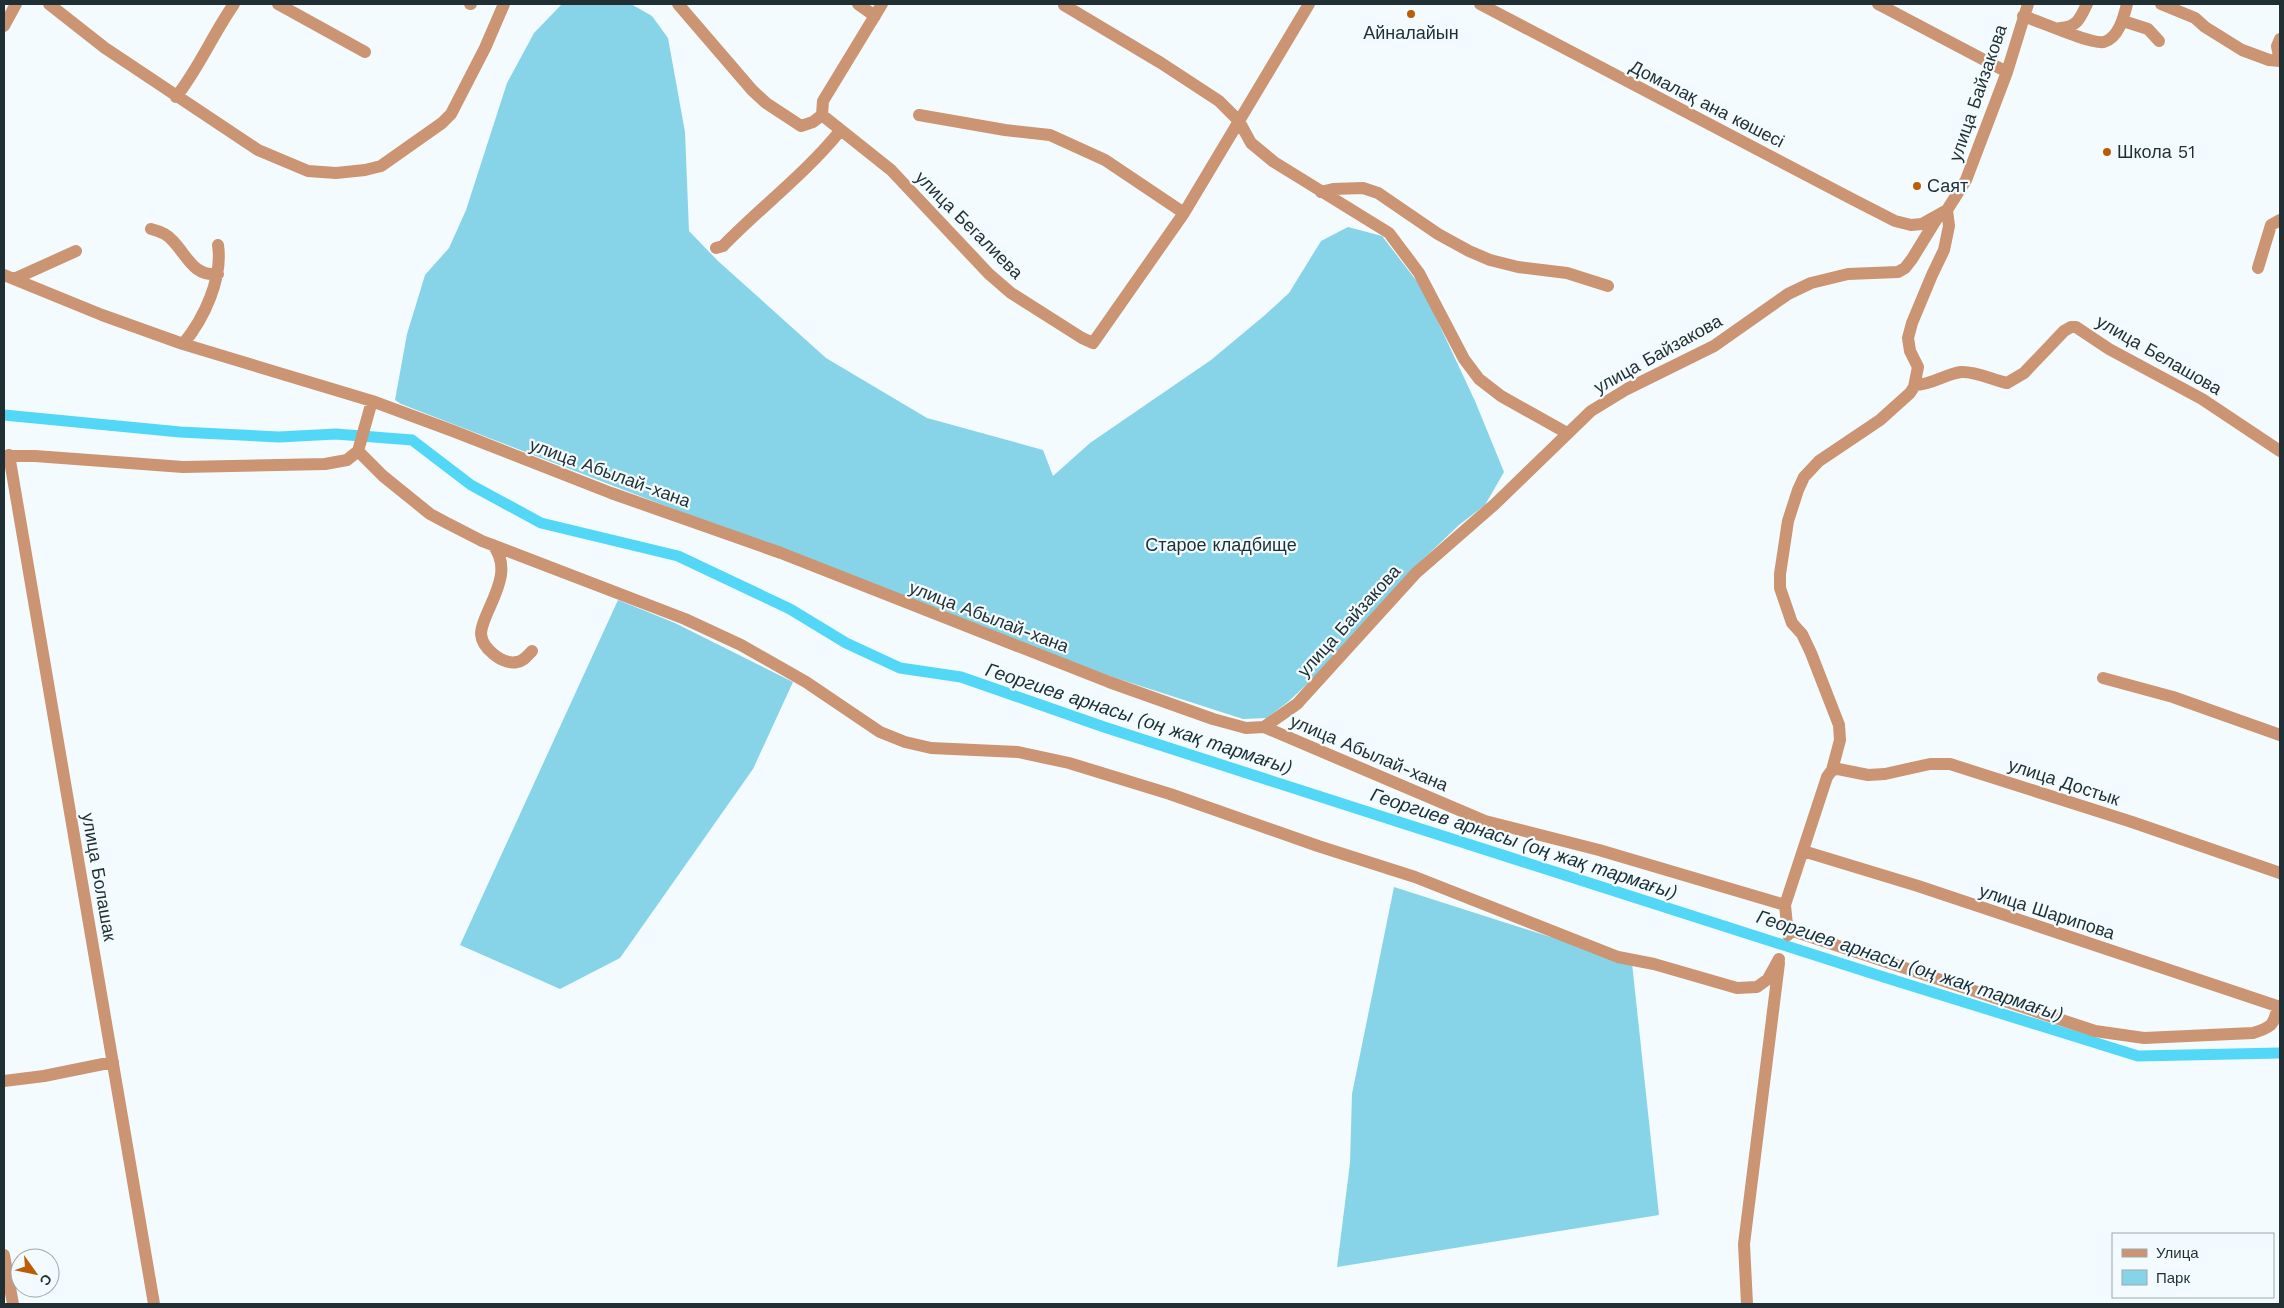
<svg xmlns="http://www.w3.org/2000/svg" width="2284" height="1308" viewBox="0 0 2284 1308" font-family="'Work Sans',sans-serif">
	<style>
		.green { fill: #87d4e9 }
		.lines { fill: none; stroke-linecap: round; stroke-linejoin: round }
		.canal { stroke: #52d7f7; stroke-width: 11 }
		.minor { stroke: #cb9472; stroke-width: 12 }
		.poi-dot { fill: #ba5d07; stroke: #f3fbfe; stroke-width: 2 }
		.labels { text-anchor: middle; stroke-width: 4.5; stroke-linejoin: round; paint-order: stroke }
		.poi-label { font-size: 18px; fill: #1f2f33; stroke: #f3fbfe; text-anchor: start }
		.street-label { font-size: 18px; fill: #1f2f33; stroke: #f3fbfe }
		.park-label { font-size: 18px; fill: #193036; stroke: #f3fbfe }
		.water-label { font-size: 19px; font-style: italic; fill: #182f35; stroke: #f3fbfe }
	</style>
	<rect width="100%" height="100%" fill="#f3fbfe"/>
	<path class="green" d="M 562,4 L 631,4 L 652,16 L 668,38 L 685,132 L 689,231 L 718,261 L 826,358 L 927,418 L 1043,450 L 1053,476 L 1090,443 L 1211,360 L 1265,315 L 1289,293 L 1321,241 L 1348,227 L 1382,236 L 1422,288 L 1475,401 L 1504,472 L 1485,505 L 1459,525 L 1419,563 L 1321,671 L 1289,701 L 1267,718 L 1243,719 L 1094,671 L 401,404 L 395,400 L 407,334 L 425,275 L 449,248 L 466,210 L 507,83 L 534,33 Z
		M 618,600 L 675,623 L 793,682 L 753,769 L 620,958 L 560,989 L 460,945 Z
		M 1394,887 L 1632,963 L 1659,1215 L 1337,1267 L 1350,1163 L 1352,1094 Z"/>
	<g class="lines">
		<path class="canal" d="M 4,415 L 180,432 L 279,437 L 336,434 L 412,440 L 471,485 L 541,523 L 678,556 L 790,609 L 846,643 L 900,668 L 961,677 L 1104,727 L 1399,822 L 1874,974 L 2138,1056 L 2280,1053"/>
		<path class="minor" d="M 49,4 L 105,48 L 258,150 L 308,171 L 336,173 L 365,170 L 381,166 L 442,123 L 451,114 L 485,48 L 504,4
			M 278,4 L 365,52
			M 470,4 L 471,4
			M 678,4 L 752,90 L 766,103 L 801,126 L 813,122 L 822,115
			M 858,4 L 875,16
			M 882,4 L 823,101 L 822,115 L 891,170 L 989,274 L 1011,293 L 1082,338 L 1093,343 L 1184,213 L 1309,4
			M 1480,4 L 1854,200 L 1895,221 L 1911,225 L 1922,224 L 1947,210 L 1966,180 L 2007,72 L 2028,4
			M 1878,4 L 2007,72
			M 2161,4 L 2195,18 L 2205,27 L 2242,50 L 2269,60 L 2280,61 L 2277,46 L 2280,39
			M 1064,5 L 1161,63 L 1219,101 L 1239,121 L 1251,143 L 1274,162 L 1389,233 L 1419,273 L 1464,359 L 1479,379 L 1501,396 L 1567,433
			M 2023,16 C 2039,21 2092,45 2104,42 C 2119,38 2124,16 2127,4
			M 2123,21 L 2148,29 L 2159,41
			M 4,26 L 16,4
			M 2060,28 C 2077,27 2080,19 2087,4
			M 176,97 C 199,68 213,34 234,4
			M 919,115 L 1005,130 L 1050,135 L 1105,160 L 1184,213
			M 1321,192 L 1333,189 L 1363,188 L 1378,193 L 1438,234 L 1469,251 L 1490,260 L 1518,267 L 1567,273 L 1608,286
			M 151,229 C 159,231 167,234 172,240 C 187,255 193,277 218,274
			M 716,248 L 723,246 C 761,207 806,173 840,131
			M 2258,268 L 2271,225 L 2280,220
			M 4,275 L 102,315 L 183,344 L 372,401 L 453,431 L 611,493 L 781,553 L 1109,682 L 1213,719 L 1246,728 L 1264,727 L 1485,821 L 1599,850 L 1785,905
			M 14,279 L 76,251
			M 183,344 C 204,319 223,278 218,245
			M 1915,385 C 1932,385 1945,374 1961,372 C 1976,371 1992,380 2007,383 L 2024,373 L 2064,331 L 2071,327 L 2076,327 L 2109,349 L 2202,399 L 2280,451
			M 358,451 L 383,476 L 430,514 L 445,522 L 482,541 L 685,619 L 741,645 L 806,682 L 880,732 L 905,742 L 931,748 L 1018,752 L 1069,763 L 1170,794 L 1318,846 L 1415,877 L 1618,957 L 1654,964 L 1737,988 L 1757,987 L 1768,979 L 1779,959
			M 9,455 L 154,1304
			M 4,456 L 35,456 L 183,467 L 325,464 L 347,460 L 358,451 L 372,401
			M 493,545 C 511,568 496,592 486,616 C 484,621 481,628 481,634 C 482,648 502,665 517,662 C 524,661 527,656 532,651
			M 2103,678 L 2173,697 L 2280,735
			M 1264,727 L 1297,704 L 1416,573 L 1495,504 L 1591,411 L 1627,389 L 1714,346 L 1788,294 L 1811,283 L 1848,274 L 1898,272 L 1905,268 L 1912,259 L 1939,215
			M 1832,770 L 1838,769 L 1868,775 L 1885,774 L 1930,764 L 1950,764 L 2132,822 L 2280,873
			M 1803,851 L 1918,886 L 2280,1007
			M 1787,929 L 2095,1031 L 2144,1038 L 2253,1033 C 2272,1027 2273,1026 2278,1007
			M 1788,935 L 1785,905 L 1827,777 L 1832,770 L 1840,740 L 1839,725 L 1811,653 L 1802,634 L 1792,623 L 1780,588 L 1780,574 L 1788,521 L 1798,490 L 1804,477 L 1819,461 L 1880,420 L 1910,393 L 1914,387 L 1918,367 L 1910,351 L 1908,338 L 1912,323 L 1932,275 L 1944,250 L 1949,226 L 1947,210
			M 4,1081 L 44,1076 L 113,1062
			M 4,1255 L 13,1304
			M 1747,1304 L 1744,1244 L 1779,963"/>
	</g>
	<g class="poi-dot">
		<circle cx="1411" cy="14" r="5"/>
		<circle cx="2107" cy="152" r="5"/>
		<circle cx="1917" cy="186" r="5"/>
	</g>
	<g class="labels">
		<g class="poi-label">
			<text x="1411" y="39" text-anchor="middle">Айналайын</text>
			<text x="2117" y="158">Школа 51</text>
			<text x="1927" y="192">Саят</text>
		</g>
		<g class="street-label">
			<text transform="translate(1978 93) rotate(-71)" y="6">улица Байзакова</text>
			<text transform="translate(1707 104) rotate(27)" y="6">Домалақ ана көшесі</text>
			<text transform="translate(969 225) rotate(45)" y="6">улица Бегалиева</text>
			<text transform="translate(1658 354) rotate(-29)" y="6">улица Байзакова</text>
			<text transform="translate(2159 355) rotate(30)" y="6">улица Белашова</text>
			<text transform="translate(610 473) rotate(20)" y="6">улица Абылай-хана</text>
			<text transform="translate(989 617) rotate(21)" y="6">улица Абылай-хана</text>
			<text transform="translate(1349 621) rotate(-48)" y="6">улица Байзакова</text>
			<text transform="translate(1369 753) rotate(23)" y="6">улица Абылай-хана</text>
			<text transform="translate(2064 782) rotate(18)" y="6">улица Достык</text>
			<text transform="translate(99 877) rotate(80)" y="6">улица Болашак</text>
			<text transform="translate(2047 912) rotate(18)" y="6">улица Шарипова</text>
		</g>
		<g class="park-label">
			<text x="1221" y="551">Старое кладбище</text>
		</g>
		<g class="water-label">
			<text transform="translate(1139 718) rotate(18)" y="7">Георгиев арнасы (оң жақ тармағы)</text>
			<text transform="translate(1524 843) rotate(18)" y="7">Георгиев арнасы (оң жақ тармағы)</text>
			<text transform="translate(1910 965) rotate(18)" y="7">Георгиев арнасы (оң жақ тармағы)</text>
		</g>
	</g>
	<rect width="2284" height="1308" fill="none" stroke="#1f2f33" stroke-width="10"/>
	<rect x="2112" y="1233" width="162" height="65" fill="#f3fbfe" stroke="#9ea9ad"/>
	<rect x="2122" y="1249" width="25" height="8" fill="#cb9472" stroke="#9ea9ad"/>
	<text x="2156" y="1258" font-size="15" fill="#1f2f33">Улица</text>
	<rect x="2122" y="1270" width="25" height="15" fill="#87d4e9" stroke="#9ea9ad"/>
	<text x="2156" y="1283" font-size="15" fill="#1f2f33">Парк</text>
	<g transform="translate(35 1273) rotate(123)"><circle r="24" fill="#f3fbfe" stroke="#9ea9ad"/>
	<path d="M0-4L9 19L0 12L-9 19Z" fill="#ba5d07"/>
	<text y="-8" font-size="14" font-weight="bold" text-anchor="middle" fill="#1f2f33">С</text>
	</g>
</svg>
